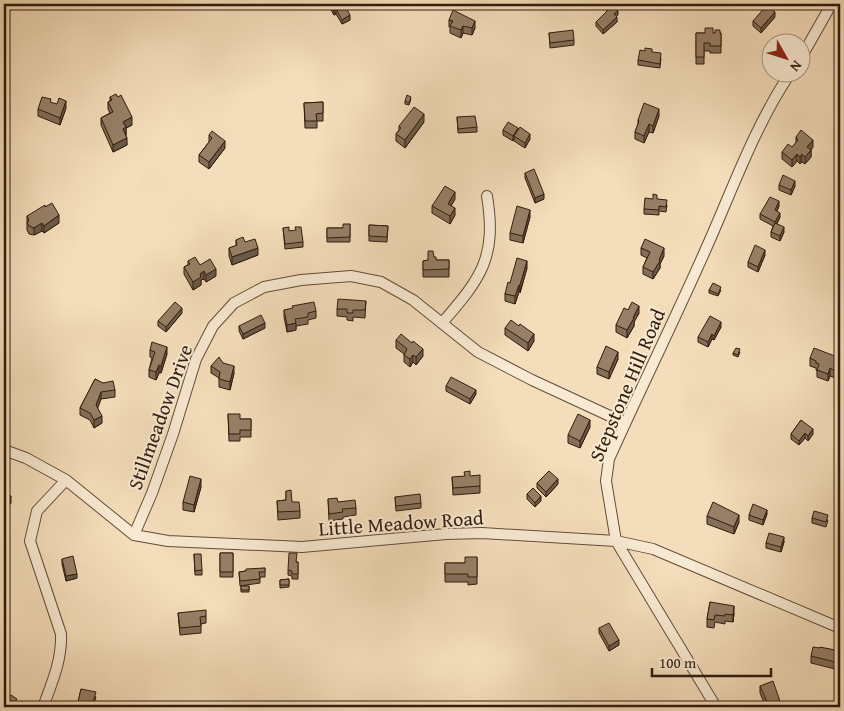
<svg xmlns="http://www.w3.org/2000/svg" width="844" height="711" viewBox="0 0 844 711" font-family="'Gentium Book Plus',serif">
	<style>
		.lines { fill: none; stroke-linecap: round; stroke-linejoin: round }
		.minor-casing { stroke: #624c38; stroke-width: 12 }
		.minor { stroke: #f8e9d2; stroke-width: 10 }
		.wall { fill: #826e59; stroke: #321b0d }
		.shaded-wall { fill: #6a5a48; stroke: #321b0d }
		.building { fill: #978067; stroke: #321b0d }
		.labels { text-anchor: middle; stroke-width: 4; stroke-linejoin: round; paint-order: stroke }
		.street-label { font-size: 20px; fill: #321b0d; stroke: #f8e9d2 }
	</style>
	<rect width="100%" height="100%" fill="#f4ddba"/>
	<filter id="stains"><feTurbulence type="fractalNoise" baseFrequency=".004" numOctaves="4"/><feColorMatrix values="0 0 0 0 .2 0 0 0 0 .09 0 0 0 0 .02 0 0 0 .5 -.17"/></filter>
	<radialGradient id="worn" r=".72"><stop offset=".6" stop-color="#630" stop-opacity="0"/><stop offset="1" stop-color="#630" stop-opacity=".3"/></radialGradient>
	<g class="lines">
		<defs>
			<path id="minor" d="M 802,56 L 827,12 L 831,4
				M 442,323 C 481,278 497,258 487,196
				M 4,450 L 26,458 L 66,480 L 134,535 L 168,541 L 302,547 L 446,534 L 482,533 L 616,541 L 653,549 L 840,628
				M 134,535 L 152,493 L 173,434 L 196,359 L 213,326 L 234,303 L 264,287 L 301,280 L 351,276 L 381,282 L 413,300 L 478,352 L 532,380 L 625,423
				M 43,707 C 52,683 62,660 61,634 L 30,541 L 37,511 L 66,480
				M 716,707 L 616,541 L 606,481 L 609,459 C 640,390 674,321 705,251 C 732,191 754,127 791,72"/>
		</defs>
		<use href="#minor" class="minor-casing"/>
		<use href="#minor" class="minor"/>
	</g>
	<path class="wall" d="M 331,4 L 344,4 L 350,20 L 342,24 L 336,14 L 334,15 L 331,10 L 331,5 L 332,5 Z
		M 606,6 L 618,15 L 616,17 L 617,22 L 603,34 L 596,26 L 596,22 L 607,11 Z
		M 775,17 L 761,33 L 753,26 L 753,21 Z
		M 449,20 L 475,28 L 472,35 L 463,33 L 461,38 L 450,33 L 450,28 L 449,27 Z
		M 549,33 L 574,40 L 574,45 L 550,48 Z
		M 696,33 L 721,33 L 721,53 L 710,53 L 710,51 L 704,51 L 704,64 L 696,64 Z
		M 652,52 L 661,58 L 660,68 L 638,65 L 638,60 Z
		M 110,97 L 132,125 L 126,128 L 126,135 L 127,145 L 113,152 L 101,125 L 101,118 L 110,113 L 108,109 L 108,102 L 110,101 Z
		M 411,99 L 409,105 L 405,104 L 405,101 Z
		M 323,102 L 323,121 L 317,121 L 317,128 L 305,128 L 304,103 Z
		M 66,108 L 60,125 L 38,116 L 38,109 Z
		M 659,116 L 653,133 L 649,132 L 644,143 L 635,139 L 635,132 L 638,124 L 638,120 Z
		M 457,117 L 477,127 L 477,132 L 458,133 Z
		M 424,122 L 405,148 L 396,141 L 396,134 L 399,130 L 399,126 Z
		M 503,130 L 518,131 L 530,139 L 525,148 L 514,141 L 514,138 L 513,141 L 503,135 Z
		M 209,135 L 225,148 L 209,169 L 199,162 L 199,155 L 209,142 Z
		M 796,137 L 813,147 L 811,150 L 811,157 L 805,164 L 802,162 L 800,164 L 797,161 L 792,167 L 782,159 L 782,152 L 792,147 L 796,143 Z
		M 525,173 L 544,199 L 535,203 L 525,178 Z
		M 779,185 L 795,186 L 791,195 L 779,190 Z
		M 455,199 L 451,206 L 455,215 L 450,224 L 432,213 L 432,206 Z
		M 657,199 L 667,205 L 666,212 L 659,211 L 659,215 L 644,214 L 644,209 Z
		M 779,206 L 777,211 L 780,217 L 777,224 L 784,232 L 780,241 L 771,237 L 771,232 L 773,226 L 760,219 L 760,214 Z
		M 27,216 L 59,223 L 44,233 L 42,231 L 34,235 L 29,234 L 27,230 Z
		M 530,217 L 523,243 L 510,240 L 510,233 Z
		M 350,224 L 350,242 L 327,242 L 327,228 L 343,228 Z
		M 369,225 L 388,226 L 387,242 L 369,241 Z
		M 283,228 L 289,231 L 303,242 L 303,247 L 285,249 Z
		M 236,240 L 245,242 L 258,255 L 232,265 L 229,256 L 229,248 L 236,246 Z
		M 641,248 L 664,256 L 660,264 L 660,268 L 653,279 L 643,274 L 643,267 L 647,258 L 641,255 Z
		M 765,255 L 758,272 L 748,267 L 748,262 Z
		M 434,257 L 436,260 L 449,260 L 449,277 L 423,277 L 423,261 L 428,260 Z
		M 188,261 L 200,265 L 216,276 L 206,282 L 204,279 L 201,280 L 201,285 L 193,290 L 184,274 L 184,267 L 188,265 Z
		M 527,268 L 520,293 L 519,292 L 515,304 L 505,301 L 505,294 L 510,283 Z
		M 709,290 L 721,290 L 718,296 L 709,293 Z
		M 366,301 L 365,318 L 353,317 L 353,321 L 347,320 L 347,317 L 337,316 L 337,309 Z
		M 284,310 L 316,311 L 316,318 L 308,320 L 308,324 L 296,326 L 296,330 L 287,332 L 284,317 Z
		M 628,310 L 639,313 L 634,322 L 634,326 L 627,338 L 616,332 L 616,325 Z
		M 182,313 L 166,332 L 158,326 L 158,321 Z
		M 239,326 L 265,328 L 243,339 L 239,331 Z
		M 721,327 L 714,340 L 712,339 L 708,347 L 698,342 L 698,337 Z
		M 505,328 L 534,341 L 528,351 L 505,335 Z
		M 396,340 L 412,343 L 423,356 L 416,365 L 413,362 L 410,367 L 404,362 L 404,354 L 396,348 Z
		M 150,350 L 167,354 L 161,373 L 159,373 L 156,380 L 149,377 L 149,370 L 152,358 L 150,357 Z
		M 740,352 L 738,357 L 733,355 L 733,353 Z
		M 810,358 L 840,365 L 835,378 L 830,376 L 828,381 L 817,377 L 817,371 L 816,370 L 816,368 L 810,366 Z
		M 618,359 L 609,379 L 597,374 L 597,367 Z
		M 223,363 L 234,373 L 230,390 L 219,387 L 219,378 L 211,373 L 211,366 Z
		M 95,379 L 115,390 L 115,397 L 101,399 L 97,408 L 102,423 L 94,428 L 90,420 L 80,415 L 80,408 Z
		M 446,386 L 476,394 L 470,404 L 446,391 Z
		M 228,414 L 240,419 L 251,419 L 251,437 L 240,437 L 240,441 L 229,441 Z
		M 801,420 L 813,434 L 808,441 L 805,438 L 799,445 L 791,439 L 791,434 Z
		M 590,427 L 580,448 L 568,443 L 568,435 Z
		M 452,477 L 480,486 L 480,493 L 453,495 Z
		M 537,483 L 558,484 L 546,497 L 537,488 Z
		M 201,487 L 194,512 L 183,510 L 183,502 Z
		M 286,491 L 292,502 L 300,511 L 300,518 L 278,520 L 277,501 L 286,500 Z
		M 527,494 L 541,501 L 535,507 L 527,499 Z
		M 395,497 L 421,503 L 421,508 L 396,511 Z
		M 328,499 L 338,502 L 356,508 L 356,515 L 343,517 L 343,519 L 329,521 Z
		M 767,514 L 763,525 L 749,520 L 749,515 Z
		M 707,516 L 739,522 L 734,534 L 707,524 Z
		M 812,518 L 828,520 L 826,527 L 812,523 Z
		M 784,542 L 781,552 L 766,548 L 766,543 Z
		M 220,553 L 233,553 L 233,577 L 220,577 Z
		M 194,554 L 202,570 L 202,575 L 195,575 Z
		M 477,557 L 477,584 L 468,585 L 468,582 L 445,582 L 445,563 L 465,563 Z
		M 62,559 L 77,578 L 66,581 L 62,564 Z
		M 296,562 L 298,562 L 298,579 L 292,579 L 292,576 L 288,575 L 288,570 Z
		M 265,568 L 265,577 L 260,577 L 260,583 L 240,586 L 239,572 Z
		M 289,579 L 289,587 L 280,588 L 280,580 Z
		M 241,586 L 249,586 L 249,592 L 241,592 Z
		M 710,602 L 734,613 L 733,622 L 725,621 L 725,624 L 715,622 L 714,628 L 707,627 L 707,619 Z
		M 178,613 L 206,616 L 206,623 L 201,624 L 201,633 L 180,635 Z
		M 599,628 L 619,645 L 609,651 L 599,633 Z
		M 820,648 L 840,651 L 839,670 L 811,663 L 811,656 Z
		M 760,686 L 782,707 L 765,707 L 765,705 L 760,693 Z
		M 81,689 L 96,697 L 93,707 L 90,706 L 90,707 L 77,707 Z"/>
	<path class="shaded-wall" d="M 336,9 L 336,14 L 334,15 L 334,10 Z
		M 618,11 L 618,15 L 614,19 L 614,14 Z
		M 775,12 L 775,17 L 761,33 L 761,28 Z
		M 350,15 L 350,20 L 342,24 L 342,20 Z
		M 617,17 L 617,22 L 603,34 L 603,30 Z
		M 475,21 L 475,28 L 472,35 L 472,28 Z
		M 463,26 L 463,33 L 461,38 L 461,30 Z
		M 8,84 L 8,92 L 4,101 L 4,94 Z
		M 66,101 L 66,108 L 60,125 L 60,118 Z
		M 659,109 L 659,116 L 653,133 L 653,126 Z
		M 424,114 L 424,122 L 405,148 L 405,140 Z
		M 132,117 L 132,125 L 126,128 L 126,135 L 123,136 L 123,122 Z
		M 649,124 L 649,132 L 644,143 L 644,136 Z
		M 518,128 L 518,133 L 514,136 L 514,138 L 513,141 L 513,136 Z
		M 530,134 L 530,139 L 525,148 L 525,143 Z
		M 127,138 L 127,145 L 113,152 L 113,145 Z
		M 813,140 L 813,147 L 807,154 L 807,147 Z
		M 225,141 L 225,148 L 209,169 L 209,162 Z
		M 811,150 L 811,157 L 805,164 L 805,157 Z
		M 797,154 L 797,161 L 792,167 L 792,160 Z
		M 802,154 L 802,162 L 800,164 L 800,157 Z
		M 795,181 L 795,186 L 791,195 L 791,190 Z
		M 455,192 L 455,199 L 448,211 L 448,204 Z
		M 544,194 L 544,199 L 535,203 L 535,198 Z
		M 779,201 L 779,206 L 775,215 L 775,210 Z
		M 455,208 L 455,215 L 450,224 L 450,216 Z
		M 530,210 L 530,217 L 523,243 L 523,236 Z
		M 780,213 L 780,217 L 775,227 L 775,222 Z
		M 59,215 L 59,223 L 44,233 L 44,226 Z
		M 42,223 L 42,231 L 34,235 L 34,228 Z
		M 784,227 L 784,232 L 780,241 L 780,236 Z
		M 258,248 L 258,255 L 232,265 L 232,257 Z
		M 664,248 L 664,256 L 660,264 L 660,268 L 653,279 L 653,272 Z
		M 765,250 L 765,255 L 758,272 L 758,267 Z
		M 527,261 L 527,268 L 520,293 L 520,285 Z
		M 216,269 L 216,276 L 206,282 L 206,275 Z
		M 204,271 L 204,279 L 201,280 L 201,285 L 193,290 L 193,282 L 200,274 Z
		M 519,285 L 519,292 L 515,304 L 515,296 Z
		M 639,306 L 639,313 L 634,322 L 634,326 L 627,338 L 627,330 Z
		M 182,308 L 182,313 L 166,332 L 166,327 Z
		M 721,322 L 721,327 L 714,340 L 714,336 Z
		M 265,323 L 265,328 L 243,339 L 243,334 Z
		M 296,323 L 296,330 L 287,332 L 287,325 Z
		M 534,334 L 534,341 L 528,351 L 528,343 Z
		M 712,334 L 712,339 L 708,347 L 708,342 Z
		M 167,347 L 167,354 L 161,373 L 161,366 Z
		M 423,349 L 423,356 L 416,365 L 416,357 Z
		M 618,352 L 618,359 L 609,379 L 609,372 Z
		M 413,355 L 413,362 L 410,367 L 410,359 Z
		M 840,358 L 840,365 L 835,378 L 835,371 Z
		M 159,365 L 159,373 L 156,380 L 156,372 Z
		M 234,366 L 234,373 L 230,390 L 230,382 Z
		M 830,368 L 830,376 L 828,381 L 828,374 Z
		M 476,390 L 476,394 L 470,404 L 470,399 Z
		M 101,392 L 101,399 L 96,413 L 96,405 Z
		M 102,416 L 102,423 L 94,428 L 94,420 Z
		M 590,420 L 590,427 L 580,448 L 580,441 Z
		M 813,429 L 813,434 L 808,441 L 808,436 Z
		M 805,433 L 805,438 L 799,445 L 799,441 Z
		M 6,478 L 6,486 L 4,488 L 4,481 Z
		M 201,479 L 201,487 L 194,512 L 194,505 Z
		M 558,479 L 558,484 L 546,497 L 546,492 Z
		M 11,496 L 11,503 L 5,511 L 5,504 Z
		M 541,496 L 541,501 L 535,507 L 535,503 Z
		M 767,510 L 767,514 L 763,525 L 763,520 Z
		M 739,515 L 739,522 L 734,534 L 734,527 Z
		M 784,537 L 784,542 L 781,552 L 781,547 Z
		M 77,574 L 77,578 L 66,581 L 66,576 Z
		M 734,606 L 734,613 L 733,622 L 733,615 Z
		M 619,640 L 619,645 L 609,651 L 609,646 Z
		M 840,657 L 840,664 L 839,670 L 839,663 Z"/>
	<path class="building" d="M 334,4 L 344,4 L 350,15 L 342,20 L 336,9 L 334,10 L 331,5 Z
		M 609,4 L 611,4 L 618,11 L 614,14 L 617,17 L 603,30 L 596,22 L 609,9 L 606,6 Z
		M 767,5 L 775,12 L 761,28 L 753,21 Z
		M 453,10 L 475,21 L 472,28 L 463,26 L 461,30 L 450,26 L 453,21 L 449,20 Z
		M 705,28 L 713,28 L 713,33 L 715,33 L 715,30 L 720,30 L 720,33 L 721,33 L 721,46 L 710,46 L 710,43 L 704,43 L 704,57 L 696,57 L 696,33 L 705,33 Z
		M 573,30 L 574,40 L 550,43 L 549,33 Z
		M 645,48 L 652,49 L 652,52 L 661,53 L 660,64 L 638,60 L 640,50 L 645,51 Z
		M 4,82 L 8,84 L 4,94 Z
		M 116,94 L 118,97 L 121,95 L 132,117 L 123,122 L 126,127 L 123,129 L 127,138 L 113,145 L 101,118 L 113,112 L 108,102 L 112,100 L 110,97 Z
		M 407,95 L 411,97 L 409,103 L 405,101 Z
		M 42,97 L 51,99 L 50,102 L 57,104 L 59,98 L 66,101 L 60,118 L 38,109 Z
		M 323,102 L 323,113 L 316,114 L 317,121 L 305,121 L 304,103 Z
		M 644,103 L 659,109 L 653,126 L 649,124 L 644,136 L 635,132 L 639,121 L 638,120 Z
		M 414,107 L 424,114 L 405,140 L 396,134 L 401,128 L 399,126 Z
		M 475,116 L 477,127 L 458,129 L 457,117 Z
		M 508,122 L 518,128 L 513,136 L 503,130 Z
		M 520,127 L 530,134 L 525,143 L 514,136 Z
		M 801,130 L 813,140 L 807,147 L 811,150 L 805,157 L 802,154 L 800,157 L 797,154 L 792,160 L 782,152 L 788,144 L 792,147 L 798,140 L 796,137 Z
		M 212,131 L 225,141 L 209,162 L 199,155 L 212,138 L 209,135 Z
		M 534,169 L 544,194 L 535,198 L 525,173 Z
		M 783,175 L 795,181 L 791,190 L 779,185 Z
		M 445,186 L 455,192 L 448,204 L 455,208 L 450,216 L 432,206 Z
		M 653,194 L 657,195 L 657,199 L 667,200 L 666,207 L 659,206 L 659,210 L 644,209 L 645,198 L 653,199 Z
		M 770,197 L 779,201 L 775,210 L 780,213 L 775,222 L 760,214 Z
		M 52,203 L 59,215 L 44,226 L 42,223 L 34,228 L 29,226 L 27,222 L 29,221 L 27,216 L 45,205 L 45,207 Z
		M 517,206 L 530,210 L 523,236 L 510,233 Z
		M 775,223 L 784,227 L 780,236 L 771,232 Z
		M 343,224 L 350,224 L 350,237 L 327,238 L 327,228 L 343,228 Z
		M 369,225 L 388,226 L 387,237 L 369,236 Z
		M 289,227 L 289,231 L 296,230 L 295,227 L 301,227 L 303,242 L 285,244 L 283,228 Z
		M 243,237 L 245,242 L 255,239 L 258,248 L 232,257 L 229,248 L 237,245 L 236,240 Z
		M 645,239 L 664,248 L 659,260 L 660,261 L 653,272 L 643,267 L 650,252 L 641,248 Z
		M 755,245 L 765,250 L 758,267 L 748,262 Z
		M 428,251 L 433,251 L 434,257 L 436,257 L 436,260 L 449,260 L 449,269 L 423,270 L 423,261 L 428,260 Z
		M 195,257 L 200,265 L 210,259 L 216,269 L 206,275 L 204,271 L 200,274 L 201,277 L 193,282 L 184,267 L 190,264 L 188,261 Z
		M 517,258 L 527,261 L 520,285 L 519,285 L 515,296 L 505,294 L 508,282 L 510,283 Z
		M 713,283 L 721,287 L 718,294 L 709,290 Z
		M 338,299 L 366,301 L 365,310 L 353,310 L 353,313 L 347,313 L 347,309 L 337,309 Z
		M 175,302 L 182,308 L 166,327 L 158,321 Z
		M 314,302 L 316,311 L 308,313 L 308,317 L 295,319 L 296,323 L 287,325 L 284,310 L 293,308 L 292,306 Z
		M 632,302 L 639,306 L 633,318 L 634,318 L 627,330 L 616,325 L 624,308 L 628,310 Z
		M 261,315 L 265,323 L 243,334 L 239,326 Z
		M 710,316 L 721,322 L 714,336 L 712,334 L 708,342 L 698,337 Z
		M 511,320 L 519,326 L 520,324 L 534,334 L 528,343 L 505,328 Z
		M 401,334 L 412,343 L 413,341 L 423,349 L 416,357 L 413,355 L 410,359 L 404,355 L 407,349 L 396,340 Z
		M 152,342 L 167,347 L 161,366 L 159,365 L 156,372 L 149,370 L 155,352 L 150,350 Z
		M 606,346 L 618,352 L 609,372 L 597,367 Z
		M 736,348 L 740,349 L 738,355 L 733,353 Z
		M 814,348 L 840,358 L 835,371 L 830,368 L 828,374 L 817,370 L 819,364 L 816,363 L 816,361 L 810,358 Z
		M 219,357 L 223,363 L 234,366 L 230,382 L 219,379 L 220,372 L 211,366 Z
		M 451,377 L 476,390 L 470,399 L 446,386 Z
		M 95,379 L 103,383 L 113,381 L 115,390 L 101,392 L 96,405 L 102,416 L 94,420 L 90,413 L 80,408 Z
		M 228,414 L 240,414 L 240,419 L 251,419 L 251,430 L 240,430 L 240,434 L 229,434 Z
		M 578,414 L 590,420 L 580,441 L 568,435 Z
		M 801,420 L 813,429 L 808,436 L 805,433 L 799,441 L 791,434 Z
		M 470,471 L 470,476 L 480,475 L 480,486 L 453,488 L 452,477 L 465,476 L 464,472 Z
		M 549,471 L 558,479 L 546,492 L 537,483 Z
		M 190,476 L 201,479 L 194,505 L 183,502 Z
		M 533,488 L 541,496 L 535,503 L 527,494 Z
		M 291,490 L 292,502 L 299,502 L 300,511 L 278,512 L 277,501 L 286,500 L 286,491 Z
		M 4,491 L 11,496 L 5,504 L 4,503 Z
		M 420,494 L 421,503 L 396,506 L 395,497 Z
		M 337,498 L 338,502 L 355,500 L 356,508 L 342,509 L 343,512 L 329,514 L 328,499 Z
		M 713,502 L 739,515 L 734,527 L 707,516 Z
		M 753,504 L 767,510 L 763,520 L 749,515 Z
		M 814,511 L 828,515 L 826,522 L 812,518 Z
		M 769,533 L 784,537 L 781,547 L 766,543 Z
		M 220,553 L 233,553 L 233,572 L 220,572 Z
		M 289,553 L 297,553 L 296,562 L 298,562 L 298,574 L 292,574 L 292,571 L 288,570 Z
		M 194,554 L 201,554 L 202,570 L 195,571 Z
		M 73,556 L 77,574 L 66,576 L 62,559 Z
		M 465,557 L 477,557 L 477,577 L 468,577 L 468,574 L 445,574 L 445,563 L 465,563 Z
		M 265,568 L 265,572 L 259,572 L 260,579 L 240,581 L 239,572 L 246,571 L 246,569 Z
		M 289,579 L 289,585 L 280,585 L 280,580 Z
		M 241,586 L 249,586 L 249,590 L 241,590 Z
		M 710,602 L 734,606 L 733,615 L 725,614 L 725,616 L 715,615 L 714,620 L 707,619 Z
		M 206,610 L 206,616 L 200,617 L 201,626 L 180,628 L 178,613 Z
		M 609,623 L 619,640 L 609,646 L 599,628 Z
		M 813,647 L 820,648 L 820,647 L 840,651 L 840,657 L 839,663 L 811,656 Z
		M 773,681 L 782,707 L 765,707 L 765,705 L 768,704 L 760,686 Z
		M 81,689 L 96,692 L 93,702 L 90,701 L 88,707 L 81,707 L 77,706 Z
		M 11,695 L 17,699 L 15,702 L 18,705 L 16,707 L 4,707 L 4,705 Z"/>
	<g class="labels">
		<g class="street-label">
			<text transform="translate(627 385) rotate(-67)" y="7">Stepstone Hill Road</text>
			<text transform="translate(160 417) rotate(-70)" y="7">Stillmeadow Drive</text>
			<text transform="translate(401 523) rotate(-4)" y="7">Little Meadow Road</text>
		</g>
	</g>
	<rect width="844" height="711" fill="none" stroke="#f4ddba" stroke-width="20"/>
	<rect x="5" y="5" width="834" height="701" fill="none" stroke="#321b0d" stroke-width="2.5"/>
	<rect x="10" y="10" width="824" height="691" fill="none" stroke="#321b0d"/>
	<g transform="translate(786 58) rotate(129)"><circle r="24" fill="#f8e9d2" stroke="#a99783"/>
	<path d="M0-4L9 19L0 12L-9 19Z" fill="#8f2418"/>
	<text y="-8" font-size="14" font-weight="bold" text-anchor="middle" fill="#321b0d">N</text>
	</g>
	<path d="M652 668v8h119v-8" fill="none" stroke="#321b0d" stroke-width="2.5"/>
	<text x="659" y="668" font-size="15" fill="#321b0d" stroke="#f8e9d2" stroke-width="4" paint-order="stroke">100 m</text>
	<rect width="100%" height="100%" filter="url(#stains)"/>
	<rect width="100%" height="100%" fill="url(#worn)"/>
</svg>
